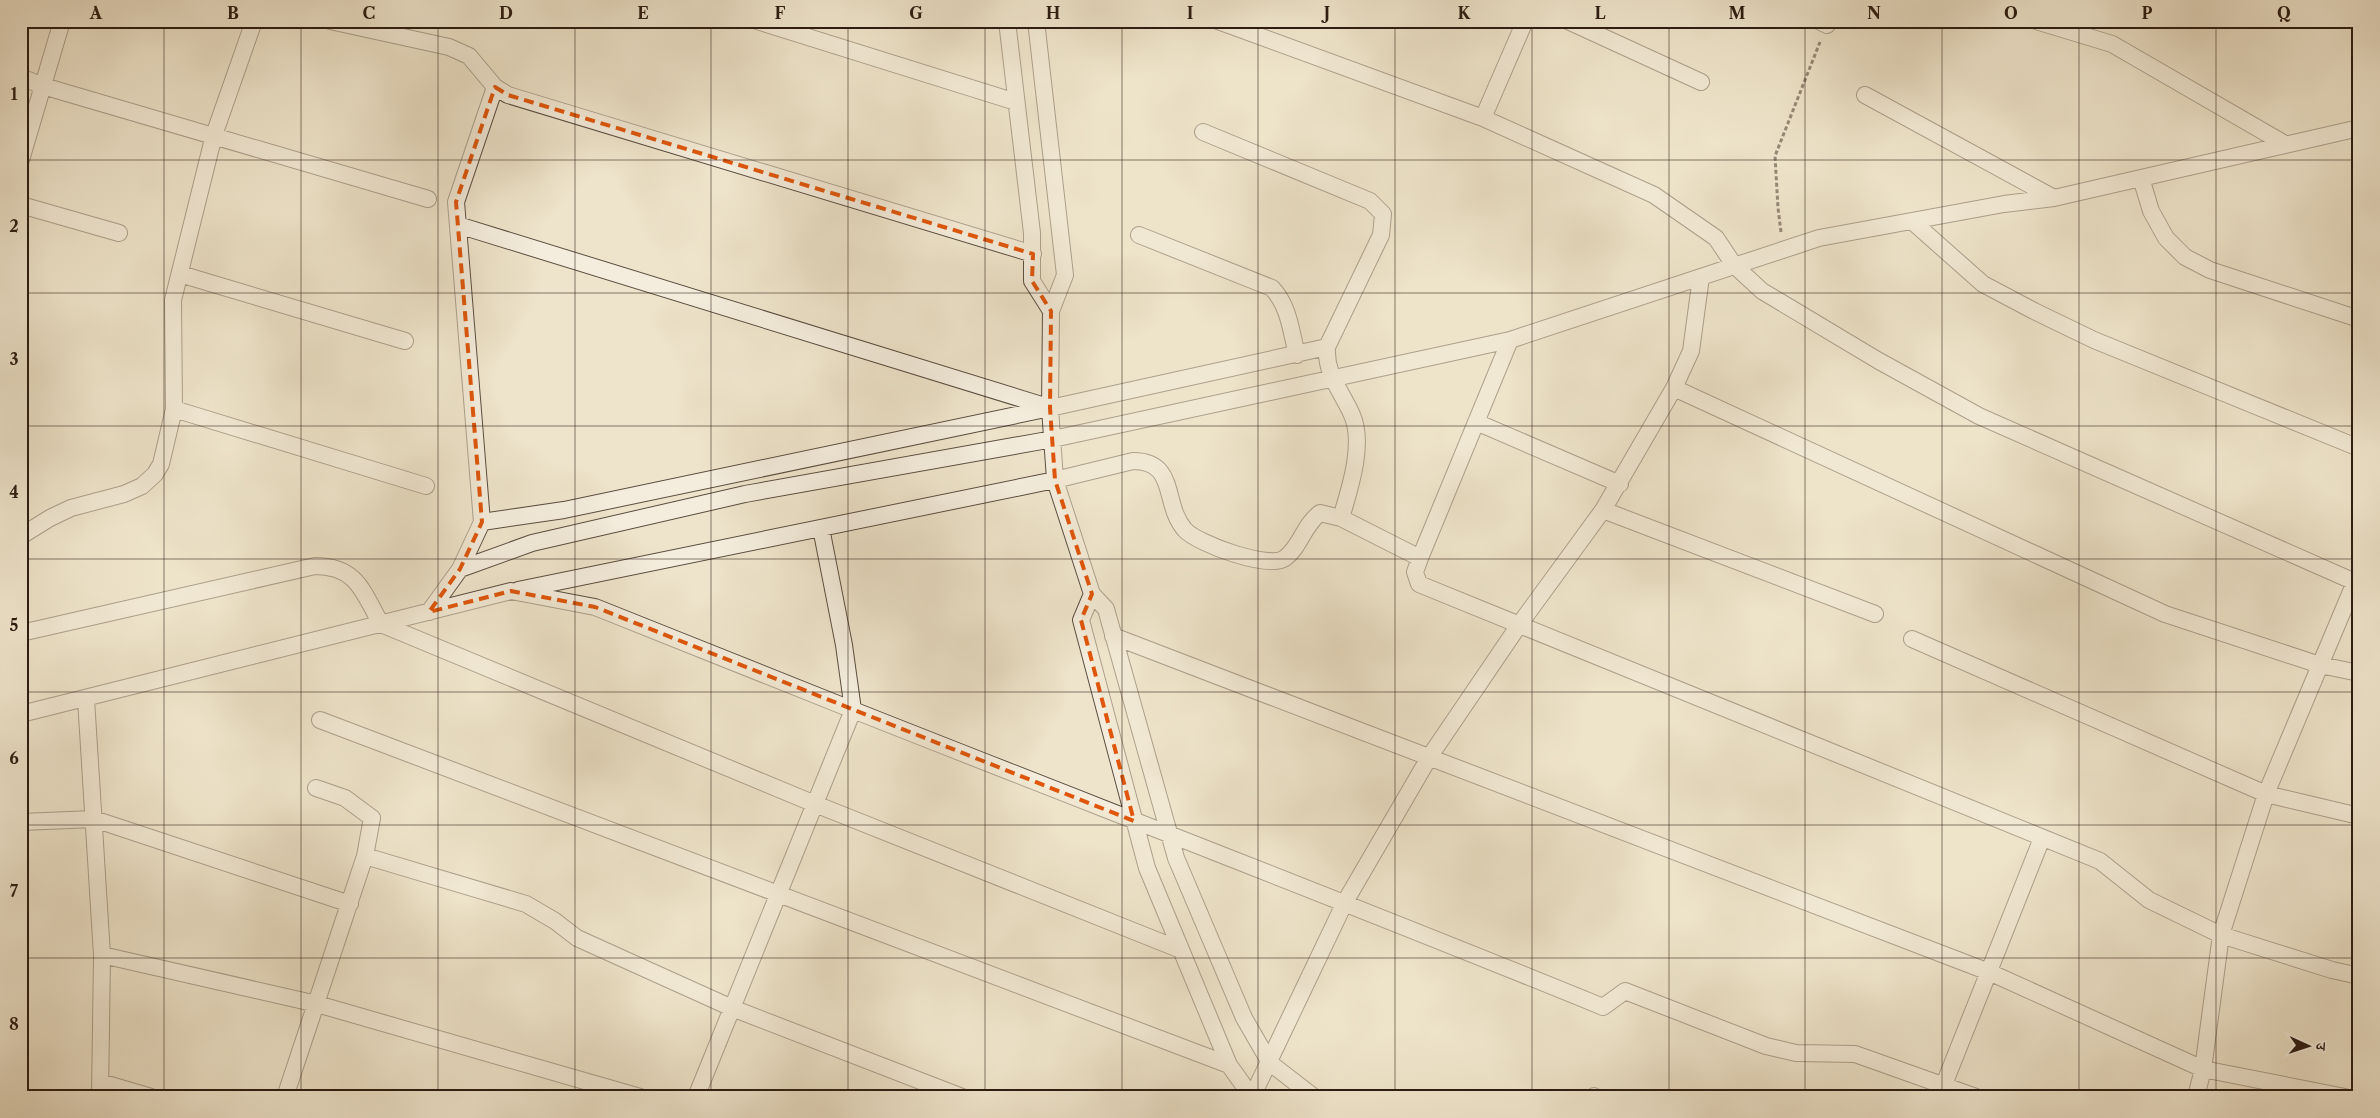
<svg xmlns="http://www.w3.org/2000/svg" width="2380" height="1118" viewBox="0 0 2380 1118" font-family="'Libre Caslon Text','Noto Serif Devanagari',serif">
	<style>
		.lines { fill: none; stroke-linecap: round; stroke-linejoin: round }
		.minor-casing { stroke: #5c4e40; stroke-width: 18 }
		.path { stroke: #2c1c12; stroke-width: 3; stroke-dasharray: 4 2.5; stroke-linecap: butt }
		.minor { stroke: #f4eddd; stroke-width: 16 }
		.marked { fill: none; stroke: #df560c; stroke-width: 4; stroke-dasharray: 10 6; stroke-linejoin: round }
		.grid { fill: none; stroke: #2c1c12; stroke-width: 1; stroke-opacity: 0.55 }
		.neatline { fill: none; stroke: #2c1c12; stroke-width: 2 }
		.grid-label { font-size: 16px; text-anchor: middle; font-weight: bold; fill: #2c1c12 }
	</style>
	<rect width="100%" height="100%" fill="#eee4cb"/>
	<filter id="stains"><feTurbulence type="fractalNoise" baseFrequency=".004" numOctaves="4"/><feColorMatrix values="0 0 0 0 .2 0 0 0 0 .09 0 0 0 0 .02 0 0 0 .5 -.17"/></filter>
	<radialGradient id="worn" r=".72"><stop offset=".6" stop-color="#630" stop-opacity="0"/><stop offset="1" stop-color="#630" stop-opacity=".3"/></radialGradient>
	<g class="lines">
		<defs>
			<path id="minor" d="M 330,21 L 449,47 L 469,56 L 495,87 L 508,95 L 1033,254
				M 757,21 L 1016,102
				M 1007,21 L 1032,233 L 1032,281 L 1051,311
				M 1036,21 L 1065,275 L 1051,311 L 1050,408 L 1055,480 L 1092,594 L 1106,609 L 1176,858 L 1244,1018 L 1270,1063 L 1314,1097
				M 1218,21 L 1483,118
				M 1525,21 L 1483,118 L 1654,195 L 1716,238 L 1734,265 L 1762,291 L 1879,361 L 1979,416 L 2355,582 L 2359,574
				M 1568,21 L 1701,82
				M 1819,21 L 1827,25
				M 2036,21 L 2112,44 L 2285,144
				M 21,77 L 43,86 L 428,199
				M 1865,95 L 2054,198
				M 1203,132 L 1370,201 L 1383,214 L 1381,235 L 1327,347 C 1325,374 1342,392 1352,415 C 1365,444 1349,491 1341,518
				M 21,160 L 62,21
				M 2141,178 L 2151,211 L 2166,238 L 2185,257 L 2210,270 L 2359,319
				M 21,205 L 119,233
				M 1913,222 L 1983,284 L 2034,311 L 2094,340 L 2359,448
				M 458,225 L 1048,407
				M 1139,235 L 1272,288 C 1289,306 1291,331 1297,355
				M 180,274 L 405,341
				M 1510,340 L 1420,558 L 1415,572 L 1419,584 L 2100,861 L 2149,900 L 2221,935 L 2332,970 L 2359,976
				M 1674,388 L 2165,614 L 2320,665 L 2359,673
				M 174,409 L 426,486
				M 1476,422 L 1620,484
				M 1603,510 L 1875,614
				M 482,522 L 456,202 L 495,87
				M 821,528 L 844,645 L 853,710 C 1103,809 1354,905 1603,1007 L 1625,991 L 1766,1046 L 1796,1053 L 1855,1054 L 1976,1097
				M 21,536 L 50,518 L 71,508 L 124,494 L 142,486 L 155,474 L 161,464 L 174,409 L 173,300 L 214,135 L 254,21
				M 460,569 L 532,543 L 745,494 L 1053,439 L 1510,340 L 1819,238 L 2004,204 L 2054,198 L 2359,128
				M 518,590 L 1055,480 L 1133,461 C 1178,461 1162,504 1185,530 C 1198,544 1270,570 1285,558 C 1301,546 1303,526 1320,513 L 1341,518 L 1420,558
				M 1092,594 L 1081,620 L 1147,868 L 1229,1065 L 1252,1097
				M 429,612 L 460,569 L 482,522 L 564,510 L 1050,408 L 1327,347
				M 21,633 L 315,566 C 357,566 363,592 381,624 L 815,804 L 1181,950
				M 1113,636 L 1989,972 L 2203,1069 L 2345,1097
				M 1912,639 L 2266,794 L 2359,816
				M 86,699 L 102,955 L 100,1097
				M 21,714 L 511,591 L 595,607 L 853,710 L 696,1097
				M 320,720 L 1229,1065
				M 21,822 L 94,819 L 350,904
				M 365,856 L 526,904 L 555,921 L 577,938 L 732,1008 L 962,1097
				M 102,955 L 317,1004 L 640,1097
				M 100,1082 L 151,1097
				M 1594,1096 L 1595,1097
				M 285,1097 L 365,856 L 372,818 L 345,798 L 316,788
				M 1252,1097 L 1345,902 L 1430,756 L 1519,625 L 1603,510 L 1674,388 L 1691,351 L 1701,277
				M 1939,1097 L 2042,838
				M 2196,1097 L 2203,1069 L 2221,935 L 2266,794 L 2355,582"/>
		</defs>
		<use href="#minor" class="minor-casing"/>
		<path class="path" d="M 1781,232 L 1778,208 L 1775,156 L 1820,42"/>
		<use href="#minor" class="minor"/>
	</g>
	<path d="M0 0H2380V1118H0ZM 495,87 L 508,95 L 1033,254 L 1032,281 L 1051,311 L 1050,408 L 1055,480 L 1092,594 L 1081,620 L 1134,821 L 595,607 L 511,591 L 429,612 L 460,569 L 482,522 L 456,202 Z" fill="#eee4cb" fill-opacity=".55" fill-rule="evenodd"/>
	<path class="marked" d="M 495,87 L 508,95 L 1033,254 L 1032,281 L 1051,311 L 1050,408 L 1055,480 L 1092,594 L 1081,620 L 1134,821 L 595,607 L 511,591 L 429,612 L 460,569 L 482,522 L 456,202 Z"/>
	<path class="grid" d="M 164,21 L 164,1097M 301,21 L 301,1097M 438,21 L 438,1097M 575,21 L 575,1097M 711,21 L 711,1097M 848,21 L 848,1097M 985,21 L 985,1097M 1122,21 L 1122,1097M 1258,21 L 1258,1097M 1395,21 L 1395,1097M 1532,21 L 1532,1097M 1669,21 L 1669,1097M 1805,21 L 1805,1097M 1942,21 L 1942,1097M 2079,21 L 2079,1097M 2216,21 L 2216,1097M 21,160 L 2359,160M 21,293 L 2359,293M 21,426 L 2359,426M 21,559 L 2359,559M 21,692 L 2359,692M 21,825 L 2359,825M 21,958 L 2359,958"/>
	<rect width="2380" height="1118" fill="none" stroke="#eee4cb" stroke-width="55"/>
	<g transform="translate(2308 1046) rotate(93)" stroke="#f4eddd" stroke-width="4" paint-order="stroke">
	<path d="M0-4L9 19L0 12L-9 19Z" fill="#2c1c12"/>
	<text y="-8" font-size="14" font-weight="bold" text-anchor="middle" fill="#2c1c12">उ</text>
	</g>
	<rect x="28" y="28" width="2324" height="1062" class="neatline"/>
	<g class="grid-label">
		<text x="96" y="19">A</text>
		<text x="233" y="19">B</text>
		<text x="369" y="19">C</text>
		<text x="506" y="19">D</text>
		<text x="643" y="19">E</text>
		<text x="780" y="19">F</text>
		<text x="916" y="19">G</text>
		<text x="1053" y="19">H</text>
		<text x="1190" y="19">I</text>
		<text x="1327" y="19">J</text>
		<text x="1464" y="19">K</text>
		<text x="1600" y="19">L</text>
		<text x="1737" y="19">M</text>
		<text x="1874" y="19">N</text>
		<text x="2011" y="19">O</text>
		<text x="2147" y="19">P</text>
		<text x="2284" y="19">Q</text>
		<text x="14" y="100">1</text>
		<text x="14" y="232">2</text>
		<text x="14" y="365">3</text>
		<text x="14" y="498">4</text>
		<text x="14" y="631">5</text>
		<text x="14" y="764">6</text>
		<text x="14" y="897">7</text>
		<text x="14" y="1030">8</text>
	</g>
	<rect width="100%" height="100%" filter="url(#stains)"/>
	<rect width="100%" height="100%" fill="url(#worn)"/>
</svg>
